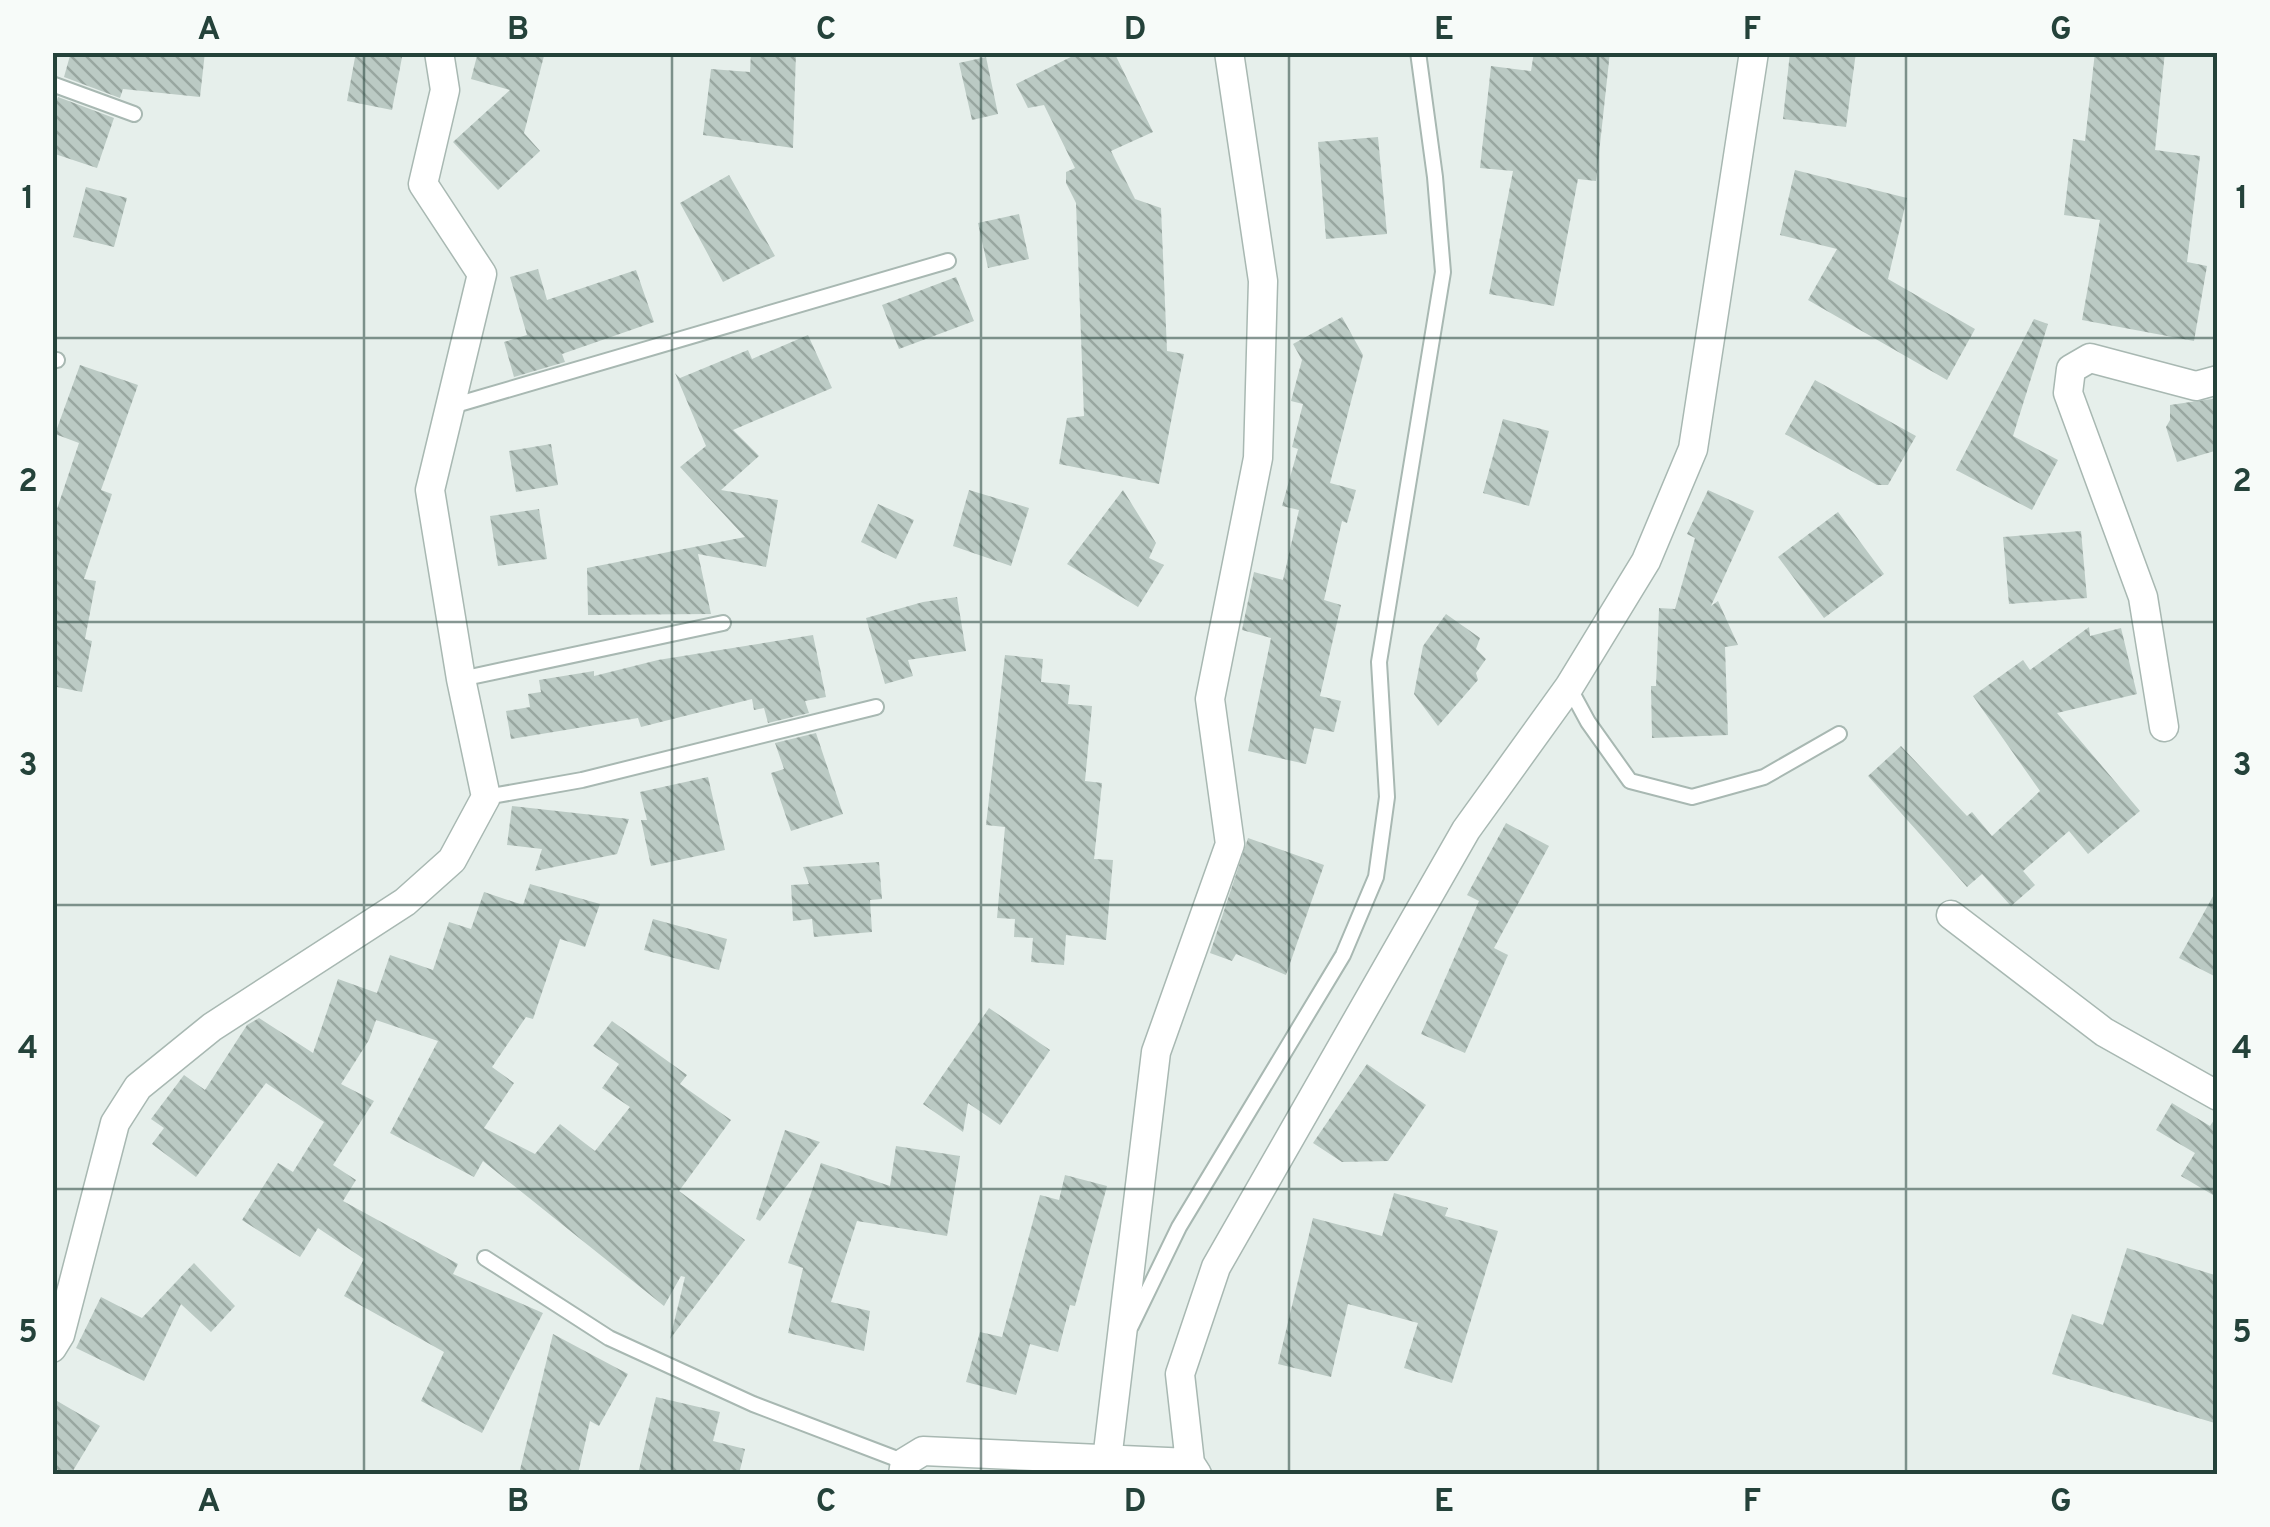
<svg xmlns="http://www.w3.org/2000/svg" width="2270" height="1527" viewBox="0 0 2270 1527" font-family="Overpass,sans-serif">
	<style>
		.building { fill: url(#building-back-hatch) }
		.lines { fill: none; stroke-linecap: round; stroke-linejoin: round }
		.service-casing { stroke: #a8b8b2; stroke-width: 18 }
		.minor-casing { stroke: #a8b8b2; stroke-width: 31 }
		.service { stroke: #fff; stroke-width: 14 }
		.minor { stroke: #fff; stroke-width: 28 }
		.grid { fill: none; stroke: #24423a; stroke-width: 2.5; stroke-opacity: 0.55 }
		.neatline { fill: none; stroke: #24423a; stroke-width: 4 }
		.grid-label { font-size: 32px; text-anchor: middle; font-weight: bold; fill: #24423a }
	</style>
	<defs>
		<pattern id="building-back-hatch" width="6" height="6" patternUnits="userSpaceOnUse" patternTransform="scale(2.5)"><rect width="6" height="6" fill="#bbcac4"/><path d="M-1 5l2 2M0 0l6 6M5-1l2 2" fill="none" stroke="#98a6a0"/></pattern>
	</defs>
	<rect width="100%" height="100%" fill="#e6efeb"/>
	<path class="building" d="M 71,52 L 205,52 L 200,97 L 123,89 L 120,98 L 64,77 Z
		M 356,52 L 403,52 L 392,110 L 347,101 Z
		M 478,52 L 545,52 L 524,133 L 540,151 L 498,190 L 453,142 L 510,90 L 471,79 Z
		M 751,52 L 796,52 L 793,148 L 703,135 L 711,69 L 750,72 Z
		M 1081,52 L 1114,52 L 1153,132 L 1111,151 L 1135,199 L 1161,208 L 1167,351 L 1184,354 L 1159,484 L 1059,464 L 1067,418 L 1084,416 L 1076,203 L 1066,183 L 1066,172 L 1075,168 L 1044,105 L 1028,108 L 1016,84 Z
		M 1534,52 L 1610,52 L 1596,181 L 1578,179 L 1554,306 L 1489,294 L 1513,171 L 1480,168 L 1491,66 L 1531,71 Z
		M 1790,52 L 1856,52 L 1846,127 L 1783,119 Z
		M 2095,52 L 2165,52 L 2155,150 L 2200,156 L 2187,262 L 2207,266 L 2194,341 L 2082,320 L 2100,220 L 2064,215 L 2073,139 L 2085,141 Z
		M 986,57 L 998,114 L 972,120 L 959,63 Z
		M 58,97 L 114,118 L 97,168 L 52,153 L 52,113 Z
		M 1378,137 L 1387,234 L 1326,239 L 1318,142 Z
		M 1795,170 L 1907,198 L 1888,279 L 1975,329 L 1947,380 L 1808,300 L 1837,249 L 1780,235 Z
		M 729,175 L 775,256 L 723,282 L 680,203 Z
		M 86,187 L 127,198 L 114,247 L 73,237 Z
		M 1019,214 L 1029,259 L 988,268 L 978,223 Z
		M 538,269 L 547,300 L 636,270 L 654,322 L 562,354 L 565,362 L 514,377 L 504,342 L 527,335 L 510,277 Z
		M 956,277 L 974,321 L 899,349 L 882,305 Z
		M 1342,317 L 1363,355 L 1330,483 L 1356,490 L 1347,523 L 1342,521 L 1324,600 L 1341,605 L 1320,696 L 1341,701 L 1334,732 L 1314,728 L 1306,764 L 1248,751 L 1271,638 L 1242,630 L 1254,572 L 1283,580 L 1299,510 L 1282,506 L 1298,449 L 1292,447 L 1303,404 L 1291,401 L 1302,360 L 1293,344 Z
		M 2034,319 L 2048,324 L 2013,436 L 2058,460 L 2032,510 L 1956,470 Z
		M 808,335 L 832,388 L 733,430 L 759,456 L 721,490 L 778,500 L 766,567 L 698,554 L 711,614 L 588,615 L 587,568 L 745,537 L 680,467 L 706,446 L 675,373 L 680,378 L 748,350 L 752,359 Z
		M 80,365 L 138,385 L 101,490 L 112,494 L 84,579 L 96,581 L 85,639 L 92,641 L 82,692 L 52,686 L 52,524 L 79,443 L 55,434 Z
		M 1815,380 L 1916,436 L 1888,485 L 1877,485 L 1785,434 Z
		M 2218,398 L 2218,450 L 2177,462 L 2166,427 L 2170,420 L 2170,405 Z
		M 1503,419 L 1549,431 L 1529,506 L 1483,493 Z
		M 551,444 L 558,485 L 516,492 L 509,451 Z
		M 969,490 L 1029,508 L 1011,566 L 953,546 Z
		M 1123,490 L 1156,543 L 1149,558 L 1164,565 L 1138,607 L 1067,564 Z
		M 1708,490 L 1754,511 L 1711,606 L 1718,601 L 1738,645 L 1725,647 L 1728,735 L 1652,738 L 1651,686 L 1656,686 L 1659,608 L 1675,609 L 1695,538 L 1687,534 Z
		M 878,504 L 914,520 L 896,559 L 861,542 Z
		M 539,509 L 547,559 L 498,566 L 490,516 Z
		M 1838,512 L 1884,574 L 1824,618 L 1778,557 Z
		M 2081,531 L 2087,598 L 2009,604 L 2003,537 Z
		M 957,597 L 966,651 L 908,660 L 913,676 L 885,684 L 866,618 L 923,602 Z
		M 1446,614 L 1480,638 L 1476,649 L 1486,659 L 1476,673 L 1478,680 L 1438,726 L 1414,694 L 1423,646 Z
		M 2089,627 L 2090,636 L 2121,628 L 2137,694 L 2057,713 L 2140,811 L 2088,854 L 2069,831 L 2023,871 L 2035,885 L 2011,906 L 1982,874 L 1967,887 L 1868,776 L 1901,746 L 1967,816 L 1972,812 L 1992,836 L 2040,791 L 1973,696 L 2023,660 L 2030,670 Z
		M 813,635 L 826,697 L 805,701 L 809,713 L 768,723 L 764,708 L 754,710 L 752,699 L 641,727 L 638,718 L 511,739 L 506,711 L 530,707 L 528,694 L 541,692 L 539,680 L 594,671 L 594,676 L 658,660 Z
		M 1005,655 L 1043,659 L 1041,682 L 1070,685 L 1068,704 L 1092,706 L 1085,781 L 1102,783 L 1094,859 L 1113,860 L 1106,940 L 1066,935 L 1064,965 L 1031,962 L 1033,938 L 1014,937 L 1015,919 L 997,918 L 1005,827 L 986,825 Z
		M 816,733 L 843,814 L 791,831 L 771,773 L 784,769 L 775,743 Z
		M 708,777 L 725,850 L 651,866 L 641,820 L 647,820 L 640,792 Z
		M 512,806 L 629,819 L 617,854 L 535,871 L 542,849 L 507,845 Z
		M 1506,823 L 1549,846 L 1494,948 L 1508,955 L 1465,1053 L 1421,1034 L 1479,901 L 1467,895 Z
		M 1248,838 L 1324,865 L 1286,975 L 1236,954 L 1232,961 L 1210,953 Z
		M 879,862 L 882,899 L 870,900 L 872,932 L 814,937 L 812,919 L 793,921 L 791,885 L 809,884 L 803,867 Z
		M 530,884 L 600,904 L 585,947 L 560,939 L 533,1019 L 526,1017 L 492,1067 L 514,1083 L 484,1128 L 535,1154 L 560,1124 L 595,1151 L 630,1107 L 602,1088 L 619,1064 L 593,1046 L 612,1021 L 687,1075 L 680,1084 L 731,1120 L 679,1191 L 745,1240 L 670,1339 L 685,1277 L 681,1276 L 664,1306 L 483,1161 L 474,1177 L 390,1133 L 438,1041 L 376,1020 L 369,1040 L 341,1084 L 374,1101 L 333,1165 L 356,1180 L 343,1201 L 458,1264 L 453,1274 L 543,1313 L 482,1433 L 421,1401 L 444,1352 L 344,1296 L 364,1259 L 318,1228 L 300,1257 L 242,1220 L 278,1163 L 293,1172 L 324,1122 L 266,1083 L 196,1177 L 152,1144 L 164,1128 L 151,1119 L 184,1075 L 205,1090 L 247,1025 L 259,1018 L 313,1053 L 338,979 L 377,993 L 390,955 L 433,970 L 449,922 L 471,929 L 484,892 L 523,905 Z
		M 2218,887 L 2218,978 L 2179,958 Z
		M 653,919 L 727,939 L 719,970 L 644,950 Z
		M 989,1008 L 1050,1050 L 1000,1125 L 968,1103 L 963,1132 L 923,1104 Z
		M 1367,1064 L 1426,1105 L 1388,1161 L 1342,1162 L 1313,1143 Z
		M 2172,1103 L 2210,1126 L 2218,1114 L 2218,1198 L 2181,1176 L 2195,1153 L 2156,1130 Z
		M 785,1130 L 820,1142 L 760,1221 L 756,1219 Z
		M 896,1146 L 960,1156 L 947,1236 L 857,1221 L 831,1302 L 870,1311 L 864,1351 L 788,1333 L 803,1268 L 788,1263 L 821,1163 L 890,1186 Z
		M 1065,1175 L 1107,1186 L 1075,1306 L 1070,1305 L 1058,1352 L 1030,1344 L 1016,1395 L 966,1382 L 980,1332 L 1002,1337 L 1040,1195 L 1059,1200 Z
		M 1394,1193 L 1448,1208 L 1445,1216 L 1498,1231 L 1452,1383 L 1404,1368 L 1418,1323 L 1348,1304 L 1331,1377 L 1278,1364 L 1313,1218 L 1382,1236 Z
		M 2127,1248 L 2218,1276 L 2218,1424 L 2052,1374 L 2072,1314 L 2103,1325 Z
		M 194,1263 L 235,1306 L 211,1332 L 181,1304 L 144,1381 L 76,1348 L 101,1297 L 142,1318 Z
		M 553,1334 L 628,1374 L 599,1426 L 590,1421 L 578,1474 L 519,1474 Z
		M 656,1397 L 720,1412 L 713,1441 L 745,1449 L 739,1474 L 638,1474 Z
		M 52,1398 L 100,1426 L 71,1474 L 52,1474 Z"/>
	<g class="lines">
		<defs>
			<path id="service" d="M 52,84 L 134,114
				M 52,361 L 57,360
				M 452,406 L 948,261
				M 461,679 L 723,623
				M 1569,687 L 1588,722 L 1630,781 L 1692,797 L 1764,777 L 1839,734
				M 486,797 L 582,780 L 876,707
				M 485,1258 L 609,1338 L 753,1404 L 905,1462
				M 1131,1326 L 1179,1227 L 1343,955 L 1376,877 L 1387,797 L 1379,662 L 1443,272 L 1435,177 L 1418,52"/>
			<path id="minor" d="M 2164,727 L 2143,597 L 2068,393 L 2071,369 L 2090,358 L 2196,386 L 2218,380
				M 1951,915 L 2104,1032 L 2218,1096
				M 52,1348 L 60,1335 L 115,1123 L 138,1087 L 212,1027 L 405,902 L 452,860 L 486,797 L 461,679 L 430,490 L 482,274 L 423,184 L 445,90 L 439,52
				M 1107,1460 L 1156,1052 L 1230,844 L 1210,699 L 1258,458 L 1263,281 L 1229,52
				M 903,1474 L 905,1462 L 923,1451 L 1190,1463
				M 1197,1474 L 1190,1463 L 1180,1374 L 1216,1267 L 1466,830 L 1569,687 L 1646,561 L 1693,449 L 1754,52"/>
		</defs>
		<use href="#service" class="service-casing"/>
		<use href="#minor" class="minor-casing"/>
		<use href="#service" class="service"/>
		<use href="#minor" class="minor"/>
	</g>
	<path class="grid" d="M 364,52 L 364,1474M 672,52 L 672,1474M 981,52 L 981,1474M 1289,52 L 1289,1474M 1598,52 L 1598,1474M 1906,52 L 1906,1474M 52,338 L 2218,338M 52,622 L 2218,622M 52,905 L 2218,905M 52,1189 L 2218,1189"/>
	<rect width="2270" height="1527" fill="none" stroke="#f7fbf9" stroke-width="110"/>
	<rect x="55" y="55" width="2160" height="1417" class="neatline"/>
	<g class="grid-label">
		<text x="209" y="39">A</text>
		<text x="518" y="39">B</text>
		<text x="826" y="39">C</text>
		<text x="1135" y="39">D</text>
		<text x="1444" y="39">E</text>
		<text x="1752" y="39">F</text>
		<text x="2061" y="39">G</text>
		<text x="28" y="208">1</text>
		<text x="2242" y="208">1</text>
		<text x="28" y="491">2</text>
		<text x="2242" y="491">2</text>
		<text x="28" y="775">3</text>
		<text x="2242" y="775">3</text>
		<text x="28" y="1058">4</text>
		<text x="2242" y="1058">4</text>
		<text x="28" y="1342">5</text>
		<text x="2242" y="1342">5</text>
		<text x="209" y="1511">A</text>
		<text x="518" y="1511">B</text>
		<text x="826" y="1511">C</text>
		<text x="1135" y="1511">D</text>
		<text x="1444" y="1511">E</text>
		<text x="1752" y="1511">F</text>
		<text x="2061" y="1511">G</text>
	</g>
</svg>
